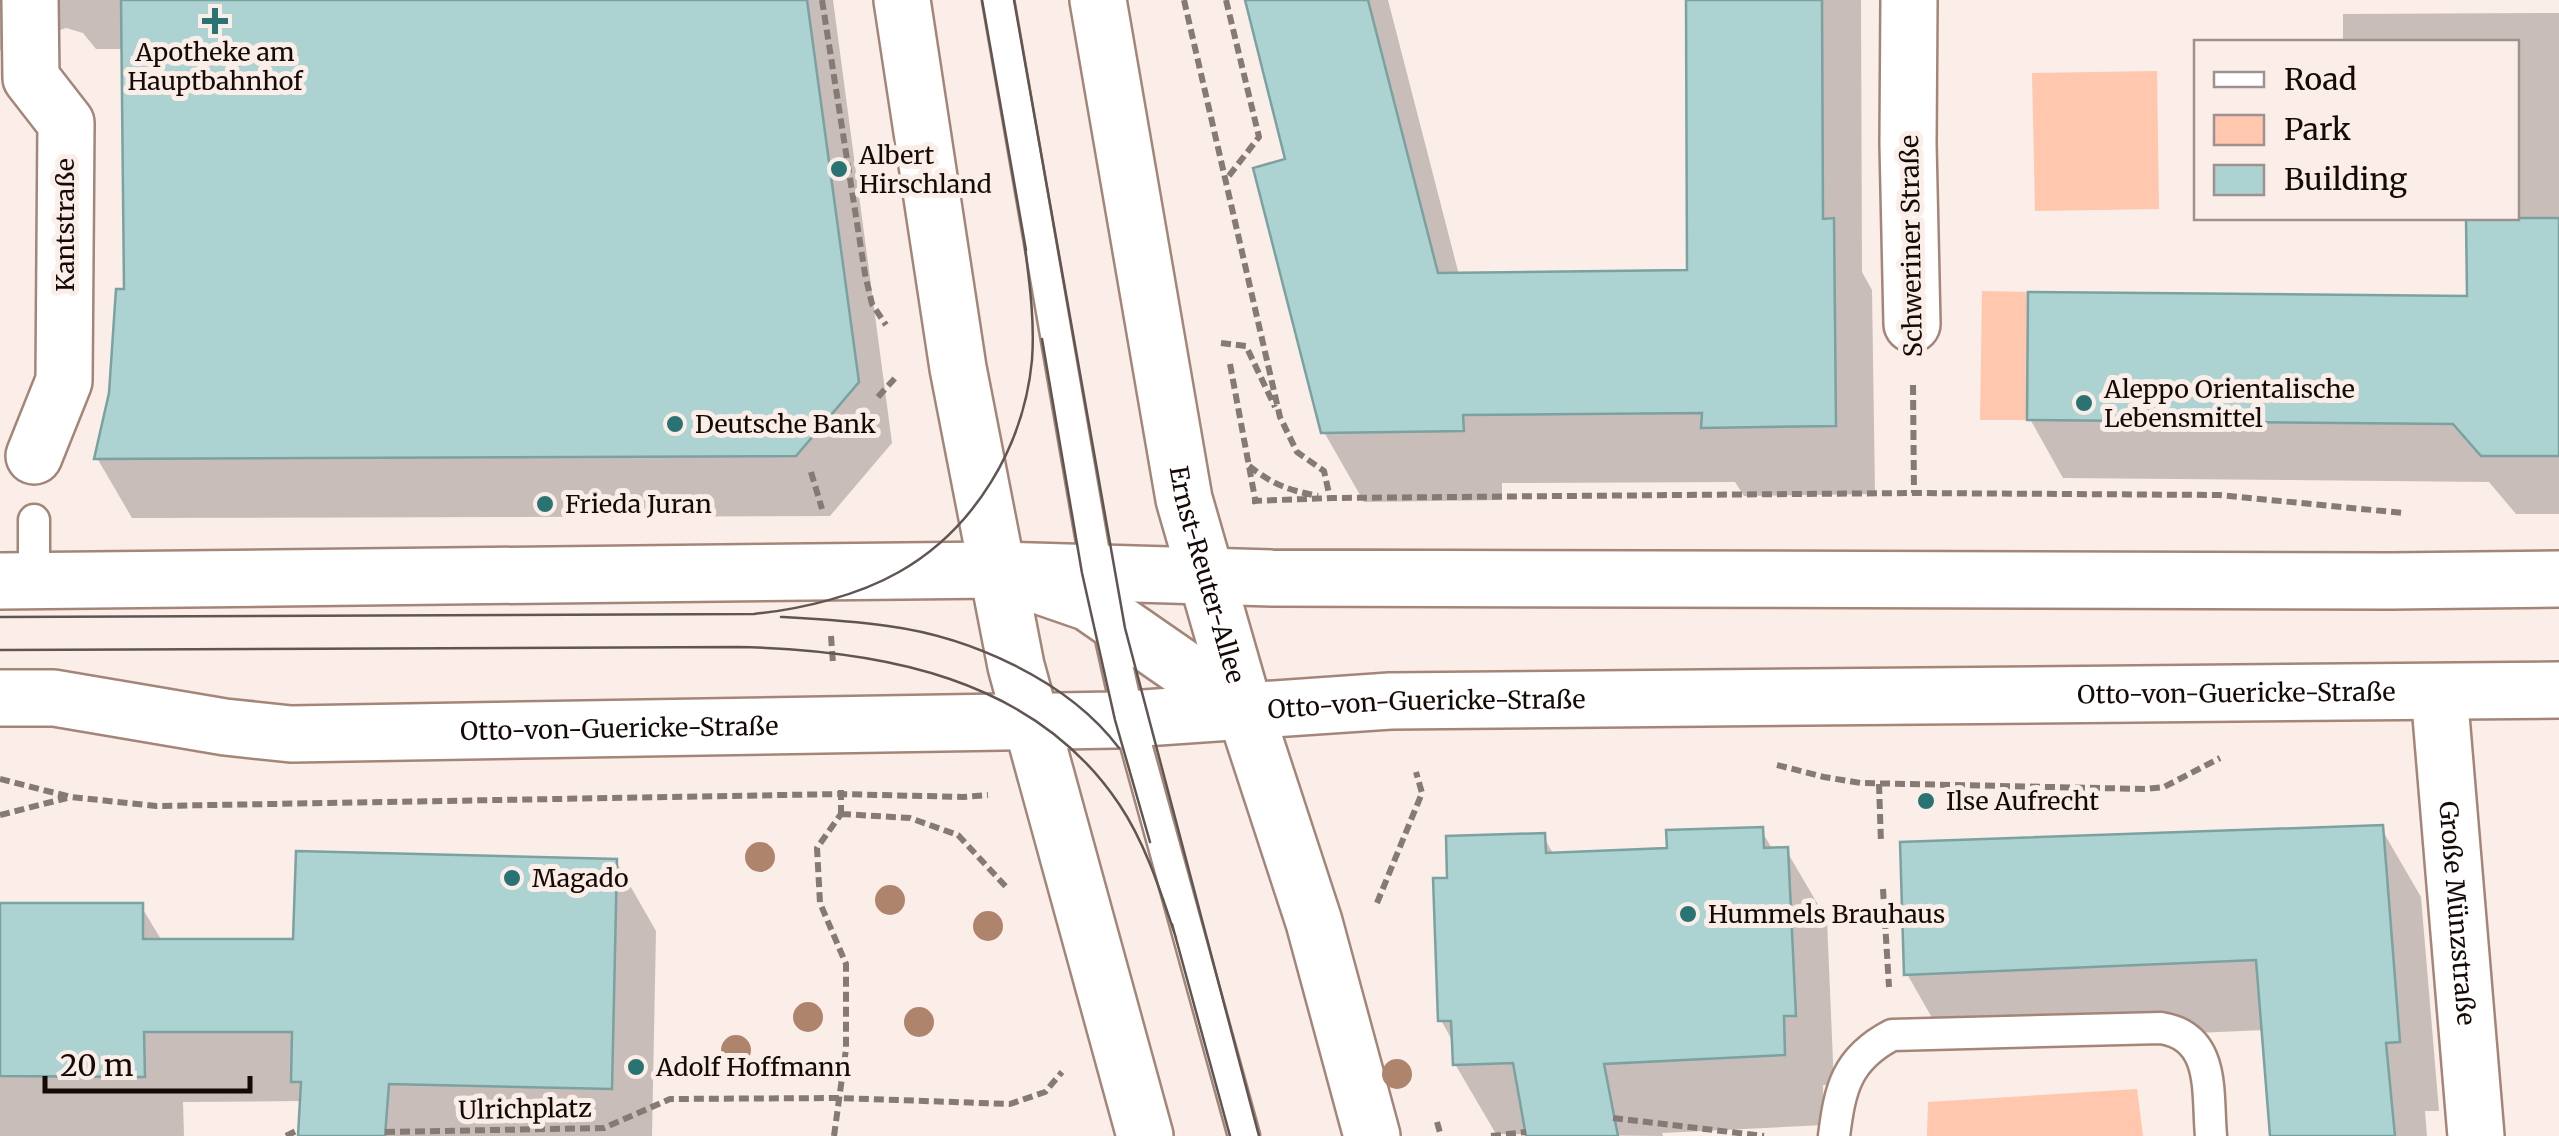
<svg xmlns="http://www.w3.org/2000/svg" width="2559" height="1136" viewBox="0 0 2559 1136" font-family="Merriweather,serif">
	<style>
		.green { fill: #fec7ae }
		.shadow { fill: #0003 }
		.building { fill: #acd3d2; stroke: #7ba1a0; stroke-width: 2.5 }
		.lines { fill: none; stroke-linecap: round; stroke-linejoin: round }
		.lane-casing { stroke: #a48679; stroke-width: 35 }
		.street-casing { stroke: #a48679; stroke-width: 60 }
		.secondary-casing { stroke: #a48679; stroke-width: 60 }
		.path { stroke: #867a75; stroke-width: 6; stroke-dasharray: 10 5; stroke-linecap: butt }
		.lane { stroke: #fff; stroke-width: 30 }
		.street { stroke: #fff; stroke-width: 55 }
		.secondary { stroke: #fff; stroke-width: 55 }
		.tram { stroke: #615551; stroke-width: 2.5 }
		.tree { fill: #af846d }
		.poi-dot { fill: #297373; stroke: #fbede8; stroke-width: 4 }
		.labels { text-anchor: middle; stroke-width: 10; stroke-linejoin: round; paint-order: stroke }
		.poi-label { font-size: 25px; fill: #150a06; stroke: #fbede8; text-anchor: start }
		.street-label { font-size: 25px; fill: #150a06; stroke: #fbede8 }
	</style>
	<rect width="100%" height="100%" fill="#fbede8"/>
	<path class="green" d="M 2157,71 L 2159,209 L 2035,211 L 2032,73 Z
		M 1982,291 L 2028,292 L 2027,420 L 1980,420 Z
		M 2137,1089 L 2143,1136 L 1927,1136 L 1928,1102 Z"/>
	<path class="shadow" d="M 0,0 L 833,0 L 892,443 L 830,516 L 132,518 L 97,458 L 112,394 L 127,292 L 124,49 L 96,49 L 83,33 L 66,28 L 48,34 L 35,50 L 0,50 Z
		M 1247,0 L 1388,0 L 1459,275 L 1689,273 L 1689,0 L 1861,0 L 1862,272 L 1872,290 L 1875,494 L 1744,496 L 1735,482 L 1502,483 L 1502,500 L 1364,502 L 1324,432 L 1288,161 Z
		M 2559,13 L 2559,514 L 2516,514 L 2489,482 L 2063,478 L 2030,419 L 2469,298 L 2468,218 L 2516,218 L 2516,42 L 2343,42 L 2343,14 Z
		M 2381,828 L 2421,897 L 2439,1111 L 2425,1111 L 2427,1136 L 2273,1136 L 2264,1030 L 1947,1044 L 1907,974 Z
		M 1761,830 L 1773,850 L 1786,850 L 1827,920 L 1834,1085 L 1823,1085 L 1824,1125 L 1662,1133 L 1663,1136 L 1496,1134 L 1455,1064 L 1454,1044 L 1441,1020 L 1449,880 L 1543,836 L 1554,855 L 1670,851 Z
		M 616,861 L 656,931 L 652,1136 L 300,1136 L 303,1101 L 183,1102 L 184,1136 L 0,1136 L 0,905 L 141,906 L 162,941 L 295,941 Z"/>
	<path class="building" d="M 121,0 L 807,0 L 859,382 L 796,456 L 94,459 L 109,393 L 116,289 L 124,289 Z
		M 1245,0 L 1368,0 L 1438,273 L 1687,270 L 1686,0 L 1822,0 L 1823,219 L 1834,218 L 1836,426 L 1701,428 L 1702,413 L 1463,415 L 1464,431 L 1321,433 L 1253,168 L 1285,159 Z
		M 2466,218 L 2559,218 L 2559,456 L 2481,456 L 2453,424 L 2027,420 L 2028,292 L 2467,296 Z
		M 2383,825 L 2400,1042 L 2386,1043 L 2395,1136 L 2270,1136 L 2256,960 L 1904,975 L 1900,842 Z
		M 1763,827 L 1764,848 L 1788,847 L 1796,1016 L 1784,1016 L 1785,1055 L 1604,1064 L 1618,1136 L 1526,1136 L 1513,1063 L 1453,1065 L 1451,1021 L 1438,1021 L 1433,878 L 1447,878 L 1446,836 L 1545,833 L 1546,853 L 1667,848 L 1666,830 Z
		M 296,851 L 617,859 L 612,1089 L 389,1084 L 385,1136 L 298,1136 L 301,1082 L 291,1082 L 292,1032 L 144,1032 L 145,1077 L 0,1076 L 0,903 L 143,903 L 143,939 L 293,939 Z"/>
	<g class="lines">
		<defs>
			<path id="lane" d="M 998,0 L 1101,594 L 1129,719 L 1244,1136
				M 34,580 L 34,520
				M 1834,1136 C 1840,1089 1846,1059 1892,1035 L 2161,1028 C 2216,1037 2207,1092 2211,1136"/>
			<g id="street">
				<path d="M 30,0 L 31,78 L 66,123 L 64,381 L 34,456"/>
				<path d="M 1909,0 L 1908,144 L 1912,324"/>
				<path id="s1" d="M 2439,692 L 2476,1136"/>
			</g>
			<g id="secondary">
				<path d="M 902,0 L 958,368 L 1016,666 L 1145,1136"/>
				<path id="s2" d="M 1098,0 L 1184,499 L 1245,711 L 1314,922 L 1372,1136"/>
				<path d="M 0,581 L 996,570 L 1272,578 L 2391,581 L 2559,579"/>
				<path d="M 1034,584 L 1089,603 L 1245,711"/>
				<path id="s3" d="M 0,698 L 54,698 L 225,727 L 291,734 L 1115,720 L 1390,701 L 2559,690"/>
			</g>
		</defs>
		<use href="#lane" class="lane-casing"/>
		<use href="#street" class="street-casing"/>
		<use href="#secondary" class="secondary-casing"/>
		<path class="path" d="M 822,0 L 865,274 L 872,304 L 886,325
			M 1184,0 L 1280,417 L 1297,452 L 1324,471 L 1330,498
			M 1226,0 L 1259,137 L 1228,177
			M 1221,343 L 1246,346 L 1275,407
			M 1230,364 L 1256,504
			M 1913,385 L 1914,493
			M 878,397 L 896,377
			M 1249,466 C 1274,485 1288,490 1318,496
			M 811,472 L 822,509
			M 1252,501 L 1332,498 L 1914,493 L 2219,495 L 2403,513
			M 831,636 L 833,663
			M 1777,765 L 1824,777 L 1861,783 L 2145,789 L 2164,787 L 2220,758
			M 0,779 L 71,797 L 156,806 L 841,794 L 963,797 L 988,795
			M 1879,784 L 1881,843
			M 841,790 L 841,814
			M 841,814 L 910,818 L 958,835 L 1008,889
			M 0,815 L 67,798
			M 1883,889 L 1889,987
			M 1377,903 L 1422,793 L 1416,772
			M 1613,1118 L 1764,1136
			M 1437,1122 L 1441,1136
			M 385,1132 L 604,1128 L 670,1099 L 840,1098 L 1010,1104 L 1045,1092 L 1062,1072
			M 286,1136 L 298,1130
			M 834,1136 L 846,1049 L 846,964 L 820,903 L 817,848 L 841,814
			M 1491,1136 L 1526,1132"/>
		<use href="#lane" class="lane"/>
		<use href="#street" class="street"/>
		<use href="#secondary" class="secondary"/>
		<path class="tram" d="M 982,0 L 1026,250
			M 1014,0 L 1125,628 L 1259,1136
			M 1042,339 L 1082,573 L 1115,720 L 1150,842
			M 0,617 L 754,614 C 802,609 857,596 899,572 C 975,529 1024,446 1032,360 C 1035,320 1029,279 1024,239
			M 781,617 C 816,619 852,621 888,626 C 970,637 1068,680 1119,748
			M 0,650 L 738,647 C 880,650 1034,677 1119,804 C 1146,844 1161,893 1176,938
			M 1172,924 L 1230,1136"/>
	</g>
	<g class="tree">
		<circle cx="760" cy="857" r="15"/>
		<circle cx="890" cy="900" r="15"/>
		<circle cx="988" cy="926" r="15"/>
		<circle cx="808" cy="1017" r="15"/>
		<circle cx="919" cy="1022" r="15"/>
		<circle cx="736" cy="1050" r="15"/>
		<circle cx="1397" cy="1074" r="15"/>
	</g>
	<g class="poi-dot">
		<path d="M210 6h10v10h10v10h-10v10h-10v-10h-10v-10h10z"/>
		<circle cx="839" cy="169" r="10"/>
		<circle cx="2084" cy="403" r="10"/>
		<circle cx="675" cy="424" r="10"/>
		<circle cx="545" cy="504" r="10"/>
		<circle cx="1926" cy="801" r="10"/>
		<circle cx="512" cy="878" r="10"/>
		<circle cx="1688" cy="914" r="10"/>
		<circle cx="636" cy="1067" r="10"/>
	</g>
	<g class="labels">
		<g class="poi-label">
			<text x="215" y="61" text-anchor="middle">Apotheke am<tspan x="215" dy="29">Hauptbahnhof</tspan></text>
			<text x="859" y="164">Albert<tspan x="859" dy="29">Hirschland</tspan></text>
			<text x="2104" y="398">Aleppo Orientalische<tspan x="2104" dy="29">Lebensmittel</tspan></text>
			<text x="695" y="433">Deutsche Bank</text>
			<text x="565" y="513">Frieda Juran</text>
			<text x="1946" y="810">Ilse Aufrecht</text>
			<text x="532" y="887">Magado</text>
			<text x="1708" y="923">Hummels Brauhaus</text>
			<text x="656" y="1076">Adolf Hoffmann</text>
		</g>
		<g class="street-label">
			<text transform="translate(65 225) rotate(-90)" y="9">Kantstraße</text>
			<text transform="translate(1911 246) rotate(-91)" y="9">Schweriner Straße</text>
			<text dy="9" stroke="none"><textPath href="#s2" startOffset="585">Ernst-Reuter-Allee</textPath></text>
			<text dy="9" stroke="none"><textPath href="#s3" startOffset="2240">Otto-von-Guericke-Straße</textPath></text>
			<text dy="9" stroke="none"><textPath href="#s3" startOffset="1430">Otto-von-Guericke-Straße</textPath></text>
			<text dy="9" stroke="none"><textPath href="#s3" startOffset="622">Otto-von-Guericke-Straße</textPath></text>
			<text dy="9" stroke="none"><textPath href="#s1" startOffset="222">Große Münzstraße</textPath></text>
			<text transform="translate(525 1109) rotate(-1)" y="9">Ulrichplatz</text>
		</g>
	</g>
	<rect x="2194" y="40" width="325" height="180" fill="#fbede8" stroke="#9f928e" stroke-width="2.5"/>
	<rect x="2214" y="72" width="50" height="15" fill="#ffffff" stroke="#9f928e" stroke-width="2.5"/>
	<text x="2284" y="90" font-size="30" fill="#150a06">Road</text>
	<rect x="2214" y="115" width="50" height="30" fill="#fec7ae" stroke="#9f928e" stroke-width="2.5"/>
	<text x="2284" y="140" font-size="30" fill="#150a06">Park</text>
	<rect x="2214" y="165" width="50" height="30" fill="#acd3d2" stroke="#9f928e" stroke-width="2.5"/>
	<text x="2284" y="190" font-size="30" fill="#150a06">Building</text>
	<path d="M45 1076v15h205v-15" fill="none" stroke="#150a06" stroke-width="5"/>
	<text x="60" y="1076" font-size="30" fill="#150a06" stroke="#fbede8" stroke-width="8" paint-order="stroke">20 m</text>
</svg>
